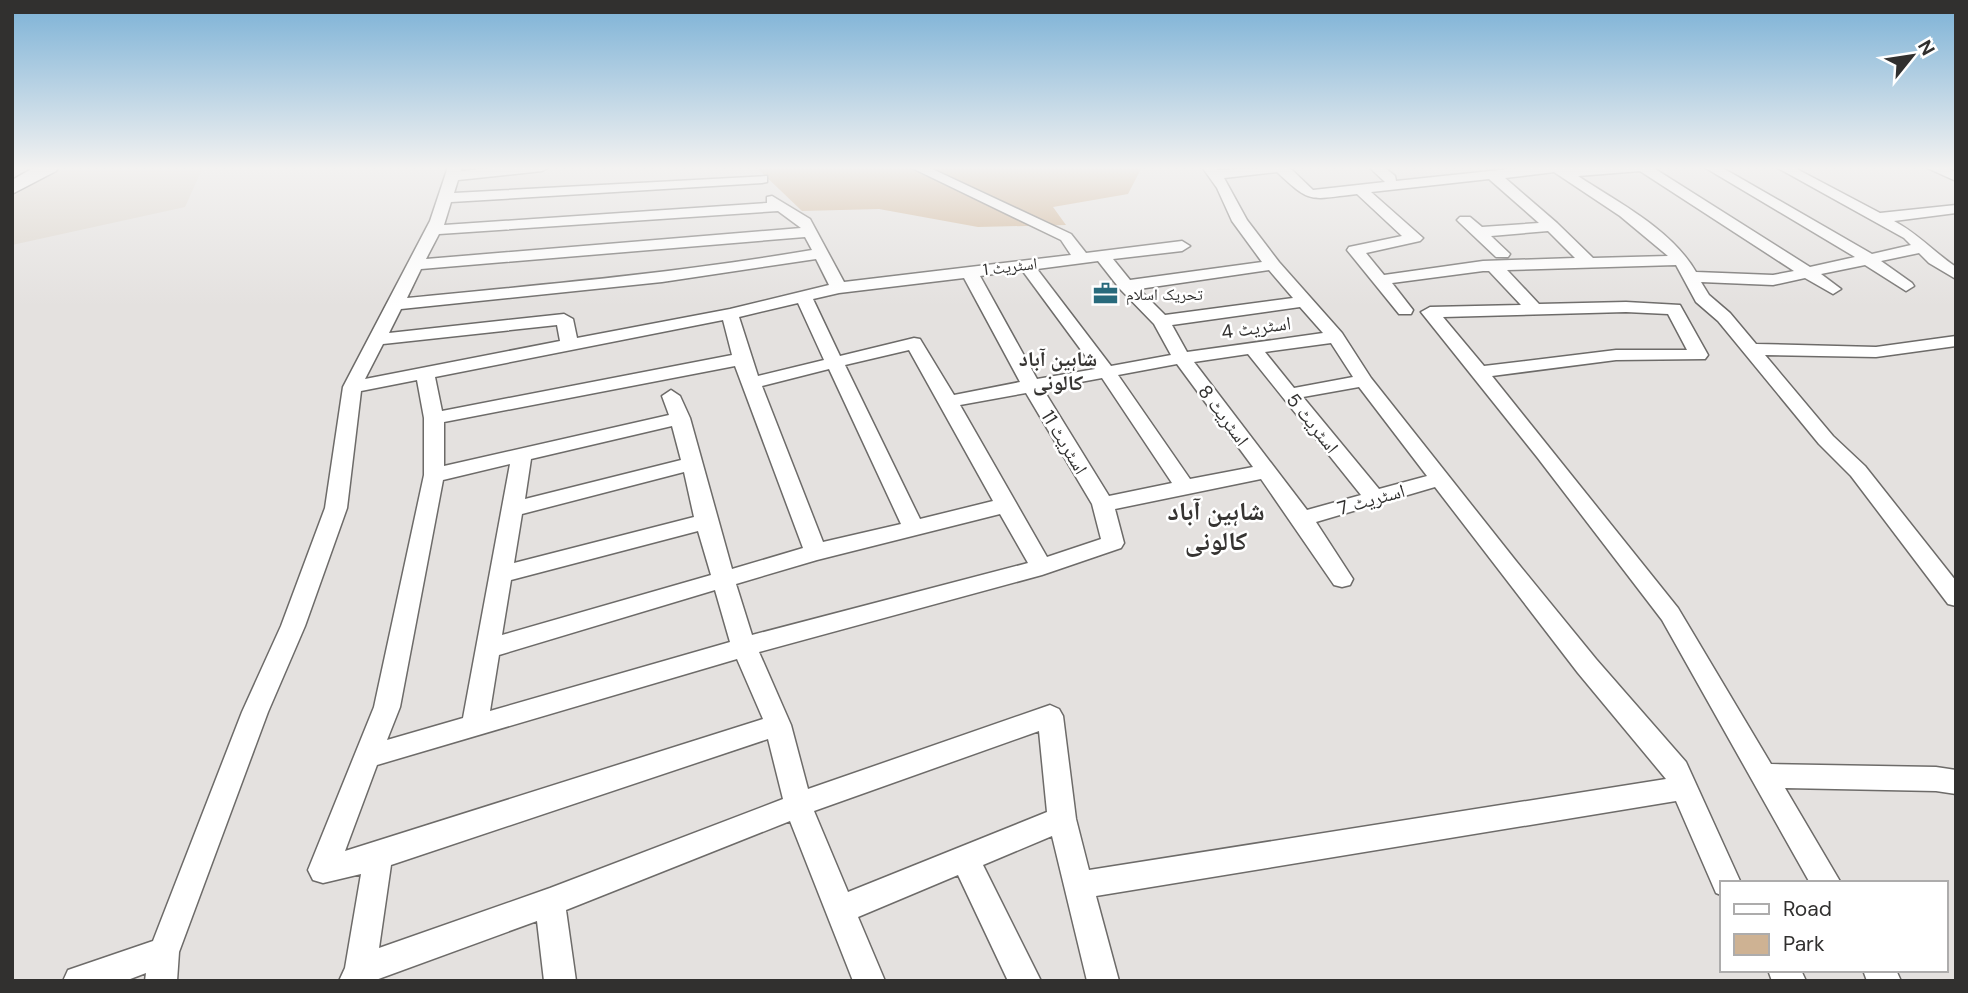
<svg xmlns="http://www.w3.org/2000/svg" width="1968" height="993" viewBox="0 0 1968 993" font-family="'DM Sans','Noto Naskh Arabic',sans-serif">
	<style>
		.built { fill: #dcd5cc }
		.green { fill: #ceb293 }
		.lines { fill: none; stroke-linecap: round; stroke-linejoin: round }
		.street-casing { stroke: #6d6b69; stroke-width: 3 }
		.secondary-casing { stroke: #6d6b69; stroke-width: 3 }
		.street { fill: #fff; fill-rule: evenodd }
		.secondary { fill: #fff; fill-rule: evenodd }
		.labels { text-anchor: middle; stroke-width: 5; stroke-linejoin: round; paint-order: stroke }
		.far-street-label { font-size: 16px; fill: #31302f; stroke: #fff }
		.far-poi-label { font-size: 16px; fill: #31302f; stroke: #fff; text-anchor: start }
		.street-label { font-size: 19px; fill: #31302f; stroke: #fff }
		.neighbourhood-label { font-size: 21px; font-weight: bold; fill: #363432; stroke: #fff }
		.district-label { font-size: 26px; font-weight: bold; fill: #363432; stroke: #fff }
	</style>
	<rect width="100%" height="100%" fill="#e4e1df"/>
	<path class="built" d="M 94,167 L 203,167 L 185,207 L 12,245 L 12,197 L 56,169 Z"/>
	<path class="green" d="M 756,167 L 1142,167 L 1128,194 L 1053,207 L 1066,225 L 978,227 L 879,209 L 802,211 Z"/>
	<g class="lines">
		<defs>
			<path id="street" d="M 448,167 L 462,167 L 461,171 L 502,167 L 549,167 L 542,171 L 458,180 L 454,193 L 767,176 L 767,182 L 762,183 L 451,202 L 444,225 L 767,203 L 767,197 L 772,196 L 810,219 L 844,282 L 1071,255 L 1061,240 L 910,167 L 928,167 L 1071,234 L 1086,253 L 1182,241 L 1190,246 L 1182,251 L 1113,259 L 1130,280 L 1262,262 L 1232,221 L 1217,188 L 1202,167 L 1216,167 L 1218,170 L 1289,167 L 1313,190 L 1385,182 L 1369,167 L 1384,167 L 1395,176 L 1396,181 L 1528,167 L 1652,167 L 1810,267 L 1855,257 L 1704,167 L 1721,167 L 1872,254 L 1911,245 L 1904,238 L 1776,167 L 1793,167 L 1880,213 L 1956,205 L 1956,213 L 1894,221 C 1917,233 1934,252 1956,267 L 1956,279 L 1929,263 L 1919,253 L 1881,261 L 1912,283 L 1914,286 L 1906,291 L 1865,265 L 1821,274 L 1841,289 L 1833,294 L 1805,278 L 1773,285 L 1701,282 L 1709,295 L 1730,313 L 1756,344 L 1876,347 L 1956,336 L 1956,346 L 1876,357 L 1765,355 L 1833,436 L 1865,466 L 1956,581 L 1956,606 L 1948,604 L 1851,476 L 1819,444 L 1718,321 L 1696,302 L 1676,265 L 1507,270 L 1539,304 L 1626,302 L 1680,305 L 1708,355 L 1705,359 L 1616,360 L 1492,376 L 1678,608 L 1771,764 L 1936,767 L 1956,770 L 1956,794 L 1936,791 L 1785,788 L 1841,883 L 1810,883 L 1662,620 L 1537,457 L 1421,312 L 1430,307 L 1521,305 L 1489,271 L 1483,271 L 1392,283 L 1413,310 L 1411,314 L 1399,314 L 1347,250 L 1349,247 L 1402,236 L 1357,194 C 1310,199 1312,205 1277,172 L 1224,178 L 1247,220 L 1279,262 L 1342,333 L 1371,378 L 1516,561 L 1596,659 L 1686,762 L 1741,883 L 1721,883 L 1721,895 L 1716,893 L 1676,801 L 1096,896 L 1119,981 L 1087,981 L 1052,836 L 983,865 L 1041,981 L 1008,981 L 958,875 L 858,917 L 885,981 L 853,981 L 790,821 L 566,910 L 576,981 L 544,981 L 537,921 L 373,981 L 339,981 L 345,968 L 361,874 L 323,883 L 313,880 L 308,870 L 374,707 L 424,475 L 424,418 L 417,380 L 361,391 L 347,508 L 305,626 L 268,712 L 179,952 L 177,981 L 145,981 L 146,973 L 125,981 L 63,981 L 68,970 L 153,941 L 242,712 L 281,626 L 325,508 L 343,387 L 430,221 ZM 1640,171 L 1794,271 L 1773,275 L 1696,272 C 1671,229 1619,203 1578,176 ZM 1554,172 L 1620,216 L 1668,256 L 1593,258 L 1557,223 L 1505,178 ZM 1489,179 L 1539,223 L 1482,227 L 1470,217 L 1460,217 L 1457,220 L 1460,223 L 1496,257 L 1508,257 L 1510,254 L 1491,236 L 1548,231 L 1575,258 L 1483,261 L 1384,275 L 1366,253 L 1420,241 L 1423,238 L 1371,192 ZM 778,211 L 801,228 L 426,259 L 439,234 ZM 805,237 L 812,250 C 677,273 542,285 407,298 L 421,269 ZM 816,259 L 829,285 L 730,309 L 577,338 L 573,319 L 564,314 L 389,333 L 401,309 L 662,282 ZM 1098,261 L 1120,289 L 1154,324 L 1171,355 L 1111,366 L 1037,269 ZM 1022,270 L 1095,369 L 1037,379 L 980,276 ZM 1269,270 L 1293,298 L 1165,315 L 1139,289 ZM 964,278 L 1020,382 L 954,395 L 920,339 L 914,338 L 840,356 L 813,299 L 839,293 ZM 798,303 L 824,360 L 758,376 L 739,317 ZM 1300,307 L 1323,333 L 1187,352 L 1172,325 ZM 1626,312 L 1668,314 L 1687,350 L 1616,350 L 1484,366 L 1443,317 ZM 723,320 L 732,355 L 442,411 L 435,377 ZM 557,325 L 560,341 L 365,379 L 383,344 ZM 1331,343 L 1353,377 L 1294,388 L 1265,352 ZM 909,350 L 993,501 L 920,519 L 845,365 ZM 1248,354 L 1361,495 L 1307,510 L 1194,362 ZM 1177,364 L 1253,467 L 1190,479 L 1118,375 ZM 735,366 L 803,548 L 732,569 L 690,418 L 680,396 L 671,390 L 662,396 L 669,415 L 444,466 L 444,422 ZM 829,369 L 901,524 L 823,542 L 762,386 ZM 1102,378 L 1172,483 L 1109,496 L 1043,389 ZM 1359,387 L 1427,476 L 1379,489 L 1303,397 ZM 1026,393 L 1092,504 L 1101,539 L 1047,557 L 960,405 ZM 672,426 L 681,460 L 525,499 L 531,459 ZM 510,464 L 463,718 L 387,740 L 400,707 L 443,480 ZM 684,472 L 694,517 L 514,563 L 522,514 ZM 1261,479 L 1334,585 L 1342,587 L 1350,585 L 1353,579 L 1316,522 L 1435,487 L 1578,673 L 1666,779 L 1089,870 L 1076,819 L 1063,716 L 1059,709 L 1050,705 L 808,789 L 791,725 L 759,652 L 1042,575 L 1121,548 L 1124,543 L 1115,509 ZM 1000,514 L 1028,563 L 752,635 L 736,584 L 817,560 ZM 698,531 L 711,575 L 502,635 L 511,580 ZM 715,590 L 730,642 L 490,711 L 499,655 ZM 737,659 L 763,719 L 345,851 L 377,765 ZM 1039,731 L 1047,812 L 848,892 L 814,811 ZM 768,739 L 783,799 L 550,888 L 379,948 L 391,865 Z
				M 1925,167 L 1944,167 L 1956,172 L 1956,181 Z
				M 1768,970 L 1801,970 L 1806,981 L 1772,981 Z
				M 1863,970 L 1896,970 L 1901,981 L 1867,981 Z"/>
			<path id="secondary" d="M 35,167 L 59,167 L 56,171 L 12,194 L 12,180 Z"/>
		</defs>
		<use href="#street" class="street-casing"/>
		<use href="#secondary" class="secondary-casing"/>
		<use href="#street" class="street"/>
		<use href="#secondary" class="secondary"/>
	</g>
	<linearGradient id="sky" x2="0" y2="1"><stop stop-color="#7bb1d6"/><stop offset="0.55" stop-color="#f3f2f1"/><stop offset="1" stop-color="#f3f2f1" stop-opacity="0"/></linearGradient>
	<rect width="1968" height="306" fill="url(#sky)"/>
	<defs>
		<symbol id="office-bare" viewBox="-9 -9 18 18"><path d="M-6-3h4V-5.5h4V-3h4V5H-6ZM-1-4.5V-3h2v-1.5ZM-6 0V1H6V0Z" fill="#286a7c" stroke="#fff" stroke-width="2.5" paint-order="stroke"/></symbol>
	</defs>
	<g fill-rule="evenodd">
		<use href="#office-bare" x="1088" y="276" width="35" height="35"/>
	</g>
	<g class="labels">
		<g class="far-street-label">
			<text transform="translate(1010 266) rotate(-7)" y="6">اسٹریٹ 1</text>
		</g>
		<g class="far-poi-label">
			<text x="1126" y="300">تحریک اسلام</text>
		</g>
		<g class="street-label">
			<text transform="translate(1256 327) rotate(-8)" y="7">اسٹریٹ 4</text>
			<text transform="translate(1224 415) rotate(53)" y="7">اسٹریٹ 8</text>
			<text transform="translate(1313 423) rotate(51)" y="7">اسٹریٹ 5</text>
			<text transform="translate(1065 442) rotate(59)" y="7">اسٹریٹ 11</text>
			<text transform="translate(1371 499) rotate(-16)" y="7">اسٹریٹ 7</text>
		</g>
		<g class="neighbourhood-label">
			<text x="1058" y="366">شاہین آباد<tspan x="1058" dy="24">کالونی</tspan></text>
		</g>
		<g class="district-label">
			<text x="1216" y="520">شاہین آباد<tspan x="1216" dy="30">کالونی</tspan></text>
		</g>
	</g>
	<rect width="1968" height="993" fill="none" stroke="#31302f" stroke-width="28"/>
	<rect x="1720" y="881" width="228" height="91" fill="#ffffff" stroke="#adacac" stroke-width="2"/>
	<rect x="1734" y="904" width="35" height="10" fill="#ffffff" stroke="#adacac" stroke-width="2"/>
	<text x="1783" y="916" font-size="21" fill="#31302f">Road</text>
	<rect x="1734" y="934" width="35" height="21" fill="#ceb293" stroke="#adacac" stroke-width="2"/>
	<text x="1783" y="951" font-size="21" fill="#31302f">Park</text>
	<g transform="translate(1912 56) rotate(60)" stroke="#ffffff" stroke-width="5" paint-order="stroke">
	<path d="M0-5L12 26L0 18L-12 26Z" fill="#31302f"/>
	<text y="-10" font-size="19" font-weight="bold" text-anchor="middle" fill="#31302f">N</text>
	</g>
</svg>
